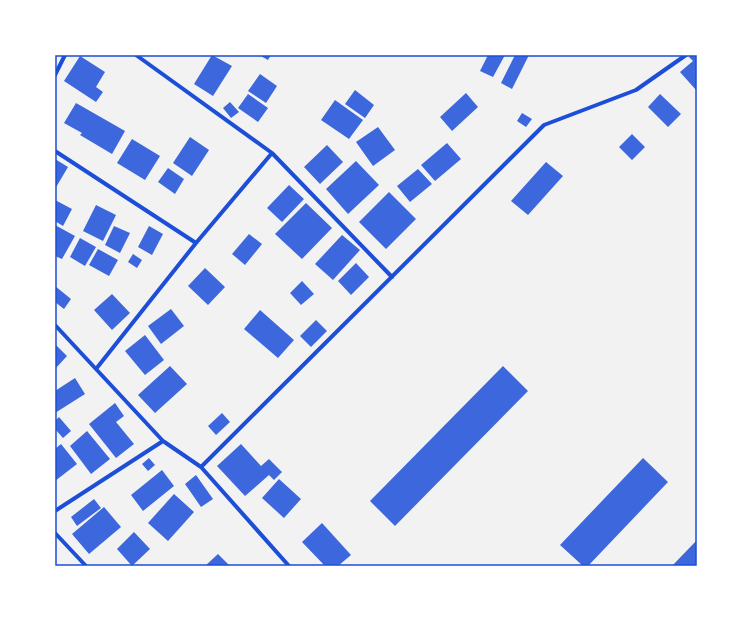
<svg xmlns="http://www.w3.org/2000/svg" width="752" height="621" viewBox="0 0 752 621" font-family="'Fira Sans',sans-serif">
	<style>
		.building { fill: #3d67dc }
		.lines { fill: none; stroke-linecap: round; stroke-linejoin: round }
		.minor { stroke: #1d4ed8; stroke-width: 4 }
		.neatline { fill: none; stroke: #1d4ed8; stroke-width: 1.5 }
	</style>
	<rect width="100%" height="100%" fill="#f2f2f2"/>
	<path class="building" d="M 212,55 L 232,66 L 213,96 L 194,84 Z
		M 259,55 L 271,55 L 268,60 Z
		M 488,55 L 505,55 L 493,77 L 480,71 Z
		M 515,55 L 529,55 L 512,89 L 501,83 Z
		M 691,55 L 697,55 L 696,90 L 680,72 L 693,61 L 689,57 Z
		M 80,56 L 105,72 L 96,87 L 103,92 L 96,102 L 64,81 Z
		M 260,74 L 277,86 L 266,103 L 248,91 Z
		M 355,90 L 374,105 L 365,118 L 345,104 Z
		M 466,93 L 478,107 L 452,131 L 440,117 Z
		M 248,94 L 268,108 L 258,122 L 238,108 Z
		M 660,94 L 681,114 L 668,127 L 648,107 Z
		M 335,100 L 363,120 L 349,139 L 321,120 Z
		M 230,102 L 239,112 L 231,118 L 223,108 Z
		M 76,103 L 125,131 L 112,154 L 80,135 L 82,133 L 64,123 Z
		M 522,113 L 532,119 L 526,127 L 517,121 Z
		M 378,127 L 395,150 L 373,166 L 356,142 Z
		M 632,134 L 645,147 L 632,160 L 619,147 Z
		M 190,137 L 209,150 L 192,176 L 173,163 Z
		M 132,139 L 160,156 L 145,180 L 117,163 Z
		M 447,143 L 461,159 L 435,181 L 421,165 Z
		M 327,145 L 343,162 L 320,184 L 304,167 Z
		M 55,159 L 68,167 L 55,189 Z
		M 356,161 L 379,185 L 348,214 L 326,189 Z
		M 546,162 L 563,176 L 528,215 L 511,201 Z
		M 168,168 L 184,179 L 175,194 L 158,182 Z
		M 418,169 L 432,184 L 410,202 L 397,186 Z
		M 289,185 L 304,199 L 282,222 L 267,208 Z
		M 389,192 L 416,219 L 386,249 L 359,222 Z
		M 55,200 L 72,209 L 63,226 L 55,221 Z
		M 306,203 L 332,228 L 302,259 L 275,234 Z
		M 96,205 L 116,215 L 103,241 L 83,231 Z
		M 55,225 L 75,236 L 62,259 L 55,256 Z
		M 114,226 L 130,233 L 120,253 L 105,245 Z
		M 149,226 L 163,234 L 152,255 L 138,247 Z
		M 249,234 L 262,244 L 245,265 L 232,254 Z
		M 342,235 L 360,250 L 333,280 L 315,264 Z
		M 80,238 L 96,247 L 85,266 L 70,257 Z
		M 98,249 L 118,260 L 109,276 L 89,265 Z
		M 133,254 L 142,260 L 137,268 L 128,262 Z
		M 356,263 L 369,277 L 351,295 L 338,281 Z
		M 205,268 L 225,287 L 208,305 L 188,286 Z
		M 302,281 L 314,294 L 301,305 L 290,293 Z
		M 55,286 L 71,299 L 64,309 L 55,302 Z
		M 112,294 L 130,313 L 112,330 L 94,310 Z
		M 171,309 L 184,326 L 161,344 L 148,326 Z
		M 260,310 L 294,340 L 278,358 L 244,329 Z
		M 316,320 L 327,331 L 311,347 L 300,336 Z
		M 145,335 L 164,360 L 145,375 L 125,351 Z
		M 55,344 L 67,356 L 55,369 Z
		M 170,366 L 187,384 L 155,413 L 138,395 Z
		M 503,366 L 528,391 L 395,526 L 370,501 Z
		M 75,378 L 85,394 L 55,413 L 55,391 Z
		M 115,403 L 124,416 L 116,422 L 134,444 L 116,458 L 89,424 Z
		M 222,413 L 230,422 L 216,435 L 208,426 Z
		M 59,417 L 71,431 L 63,438 L 55,429 L 55,421 Z
		M 87,431 L 110,459 L 91,474 L 70,446 Z
		M 61,444 L 77,464 L 55,481 L 55,449 Z
		M 241,444 L 261,466 L 269,459 L 282,472 L 274,480 L 269,475 L 245,496 L 217,466 Z
		M 149,458 L 155,465 L 148,471 L 142,464 Z
		M 643,458 L 668,482 L 588,566 L 583,566 L 560,545 Z
		M 162,470 L 174,486 L 143,511 L 131,495 Z
		M 196,475 L 213,499 L 201,507 L 185,484 Z
		M 279,479 L 301,499 L 284,518 L 262,498 Z
		M 174,494 L 194,512 L 168,541 L 148,523 Z
		M 94,499 L 101,508 L 77,526 L 71,517 Z
		M 104,507 L 121,527 L 89,554 L 72,534 Z
		M 322,523 L 351,555 L 338,566 L 325,566 L 302,542 Z
		M 134,532 L 150,549 L 132,566 L 117,549 Z
		M 697,540 L 697,566 L 672,566 Z
		M 218,554 L 230,566 L 205,566 Z"/>
	<g class="lines">
		<path class="minor" d="M 136,55 L 272,153 L 392,277
			M 55,75 L 65,55
			M 55,151 L 196,243
			M 55,325 L 163,441 L 201,467 L 289,566
			M 96,369 L 196,243 L 272,153
			M 201,467 L 544,125 L 636,90 L 686,55
			M 55,511 L 163,441
			M 55,533 L 86,566"/>
	</g>
	<rect width="752" height="621" fill="none" stroke="#ffffff" stroke-width="112"/>
	<rect x="56" y="56" width="640" height="509" class="neatline"/>
</svg>
